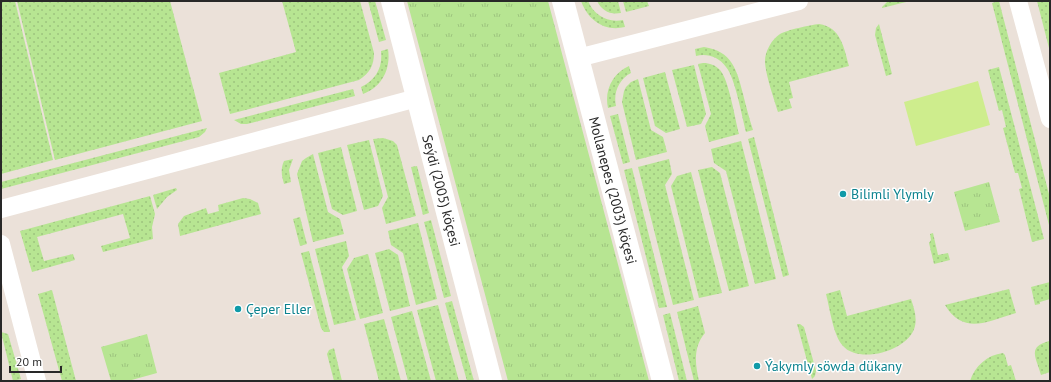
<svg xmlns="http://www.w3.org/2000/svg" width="1051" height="382" viewBox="0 0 1051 382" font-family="'PT Sans',sans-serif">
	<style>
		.grass { fill: url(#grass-dots) }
		.park { fill: url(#park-tufts) }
		.pitch { fill: #ceed8d }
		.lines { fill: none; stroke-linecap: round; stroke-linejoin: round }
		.street { stroke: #fff; stroke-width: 18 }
		.secondary { stroke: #fff; stroke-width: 22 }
		.culture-dot { fill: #0f9aa8; stroke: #fff; stroke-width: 1.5 }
		.labels { text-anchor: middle; stroke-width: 3; stroke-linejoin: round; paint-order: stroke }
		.street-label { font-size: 14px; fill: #282828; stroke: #fff }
		.culture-label { font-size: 14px; fill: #0d838f; stroke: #fff; text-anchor: start }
	</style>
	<defs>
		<pattern id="grass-dots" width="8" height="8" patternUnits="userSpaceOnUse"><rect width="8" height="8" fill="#b7e592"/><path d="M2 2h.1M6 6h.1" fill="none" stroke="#9dc47e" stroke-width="1.8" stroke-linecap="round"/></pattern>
		<pattern id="park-tufts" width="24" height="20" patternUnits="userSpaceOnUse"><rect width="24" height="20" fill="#b7e592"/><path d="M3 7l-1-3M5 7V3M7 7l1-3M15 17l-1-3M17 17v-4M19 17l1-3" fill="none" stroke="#9dc47e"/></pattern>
	</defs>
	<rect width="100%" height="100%" fill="#ebe1d9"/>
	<path class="grass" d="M 1,1 L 15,1 L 53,160 L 1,174 Z
		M 17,1 L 170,1 L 202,121 L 55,160 Z
		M 282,1 L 360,1 L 374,53 C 374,65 370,73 359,80 L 230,114 L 219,73 L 296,52 Z
		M 368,1 L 375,1 L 386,40 L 379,42 Z
		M 581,1 L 588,1 C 594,15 607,23 623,20 L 625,27 C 604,32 588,20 581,1 Z
		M 597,1 L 618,1 L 621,13 C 610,15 602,11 597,1 Z
		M 623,1 L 647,1 L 649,6 L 626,12 Z
		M 888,1 L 910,1 L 882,8 L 882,7 Z
		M 999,1 L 1050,198 L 1050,229 L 992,3 Z
		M 1037,1 L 1050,1 L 1050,52 Z
		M 819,24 C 841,27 844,48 849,66 L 789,82 L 793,98 L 789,99 L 792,108 L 778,112 C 774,99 765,73 765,61 C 765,51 772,39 780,34 C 787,30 810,25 819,24 Z
		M 879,24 L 892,74 L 886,76 L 875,35 L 876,28 Z
		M 704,47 C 732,51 737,70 743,94 C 746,106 749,118 753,130 L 746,132 C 742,117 735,77 726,67 C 719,57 707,53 696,56 L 695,49 Z
		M 388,49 C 391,69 382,87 363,94 L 361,87 C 376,80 383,67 381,51 Z
		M 703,63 C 710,63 715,65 720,70 C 729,80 735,119 739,134 L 709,142 L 705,126 L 711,114 L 698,64 Z
		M 694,65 L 706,114 L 701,124 L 687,127 L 672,70 Z
		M 629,66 L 631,73 C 619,79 613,93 616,106 L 608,108 C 604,90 613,73 629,66 Z
		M 999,67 L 1044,239 L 1032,242 L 1019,189 L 1022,188 L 1018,173 L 1015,173 L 1003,128 L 1006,127 L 1002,110 L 999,111 L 988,70 Z
		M 665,72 L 680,129 L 666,133 L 655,126 L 643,78 Z
		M 638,79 L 651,130 L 663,137 L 667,152 L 636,160 L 622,102 L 624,91 L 626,87 L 631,82 Z
		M 353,89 L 355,96 L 247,124 L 241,124 L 234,120 Z
		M 618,114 L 630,162 L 623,164 L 610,116 Z
		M 207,128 L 205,132 L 199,137 L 1,189 L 1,182 Z
		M 754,137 L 789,275 L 783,277 L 748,139 Z
		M 383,138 L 393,141 L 397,145 L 416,216 L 386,224 L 382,208 L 388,197 L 373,139 Z
		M 369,140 L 383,196 L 378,206 L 364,210 L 347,145 Z
		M 741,141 L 776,279 L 755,284 L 726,171 L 714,163 L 711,149 Z
		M 341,147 L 357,211 L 343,215 L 332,209 L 318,153 Z
		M 313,154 L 328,212 L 340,219 L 344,234 L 313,242 L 297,174 L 302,161 L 306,158 Z
		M 293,159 L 289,170 L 291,182 L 284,184 C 282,176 280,170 284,161 Z
		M 669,159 L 672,174 L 665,185 L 694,300 L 673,305 L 638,167 Z
		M 417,166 L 429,213 L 423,215 L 411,167 Z
		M 712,167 L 720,173 L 749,286 L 729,291 L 698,170 Z
		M 632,168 L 667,307 L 659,308 L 624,170 Z
		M 691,172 L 722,293 L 699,298 L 671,186 L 677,176 Z
		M 176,188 L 177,190 L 167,197 L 157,209 L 153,195 Z
		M 150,196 L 155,214 L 152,227 L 153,239 L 103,252 L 101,246 L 130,238 L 123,214 L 37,237 L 44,261 L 73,254 L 75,260 L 32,272 L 20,231 Z
		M 243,198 L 250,199 L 258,203 L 261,214 L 180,236 L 178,224 L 184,216 L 206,208 L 208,214 L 219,211 L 218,205 Z
		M 300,217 L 307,244 L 300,246 L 293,219 Z
		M 431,220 L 451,296 L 444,298 L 424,222 Z
		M 418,223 L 437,299 L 416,305 L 403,253 L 391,245 L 388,231 Z
		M 933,233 L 938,255 L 948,253 L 950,260 L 934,264 L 929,243 L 931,240 L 930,234 Z
		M 346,241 L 349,256 L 342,267 L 356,320 L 334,325 L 315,249 Z
		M 389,249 L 398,255 L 410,306 L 390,311 L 375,253 Z
		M 309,251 L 330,332 L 324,332 L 321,328 L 301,253 Z
		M 368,254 L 383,313 L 360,319 L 347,269 L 354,258 Z
		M 1050,282 L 1050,299 L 1040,302 L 1040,304 L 1035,305 L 1031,287 Z
		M 1009,289 L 1016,313 C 988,321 964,336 945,305 Z
		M 52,290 L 76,381 L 62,381 L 38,294 Z
		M 840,290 L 847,316 L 911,299 C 914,308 917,317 915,326 C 910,350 860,365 843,346 C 833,335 830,309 826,294 Z
		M 452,301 L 474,381 L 467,381 L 445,303 Z
		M 438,305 L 459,381 L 436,381 L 417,310 Z
		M 698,306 L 705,333 C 693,347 695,364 699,381 L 694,381 L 677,312 Z
		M 412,311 L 431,381 L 408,381 L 391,317 Z
		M 670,313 L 687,381 L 679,381 L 663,315 Z
		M 384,319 L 401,381 L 379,381 L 364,324 Z
		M 797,324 L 800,324 L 804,327 L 816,371 L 815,376 L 812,379 Z
		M 1,332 L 8,334 L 21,379 L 13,381 Z
		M 1049,341 L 1050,372 L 1041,375 C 1036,357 1027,347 1049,341 Z
		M 334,348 L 342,381 L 334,381 L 327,354 L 329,350 Z
		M 1003,353 L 1005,355 L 1008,366 L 1011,365 L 1016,381 L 970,381 C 975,366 987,355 1003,353 Z"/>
	<path class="park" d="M 407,1 L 548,1 L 649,381 L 508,381 Z
		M 989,182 L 1000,222 L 965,231 L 954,192 Z
		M 147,334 L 157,373 L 128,381 L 111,381 L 101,347 Z"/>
	<path class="pitch" d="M 978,81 L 990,125 L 916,146 L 904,102 Z"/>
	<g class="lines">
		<path class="street" d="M 1018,1 L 1050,119
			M 578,58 L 799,1
			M 1,209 L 417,98
			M 1,244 L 37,381"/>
		<g class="secondary">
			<path id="s1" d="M 392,1 L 491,381"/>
			<path id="s2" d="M 563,1 L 663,381"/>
		</g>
	</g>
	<g class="culture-dot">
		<circle cx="843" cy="194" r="4"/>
		<circle cx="238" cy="309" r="4"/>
		<circle cx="757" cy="366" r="4"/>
	</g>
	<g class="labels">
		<g class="street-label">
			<text dy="5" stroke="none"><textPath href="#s1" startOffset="196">Seýdi (2005) köçesi</textPath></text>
			<text dy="5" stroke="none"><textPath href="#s2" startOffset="196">Mollanepes (2003) köçesi</textPath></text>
		</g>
		<g class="culture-label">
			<text x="851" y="199">Bilimli Ylymly</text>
			<text x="246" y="314">Çeper Eller</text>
			<text x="765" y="371">Ýakymly söwda dükany</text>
		</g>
	</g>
	<rect width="1051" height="382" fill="none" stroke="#282828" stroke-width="4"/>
	<path d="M10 366v6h51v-6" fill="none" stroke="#282828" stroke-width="2"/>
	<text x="16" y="366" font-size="12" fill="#282828" stroke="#ffffff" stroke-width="3" paint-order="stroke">20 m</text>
</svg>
